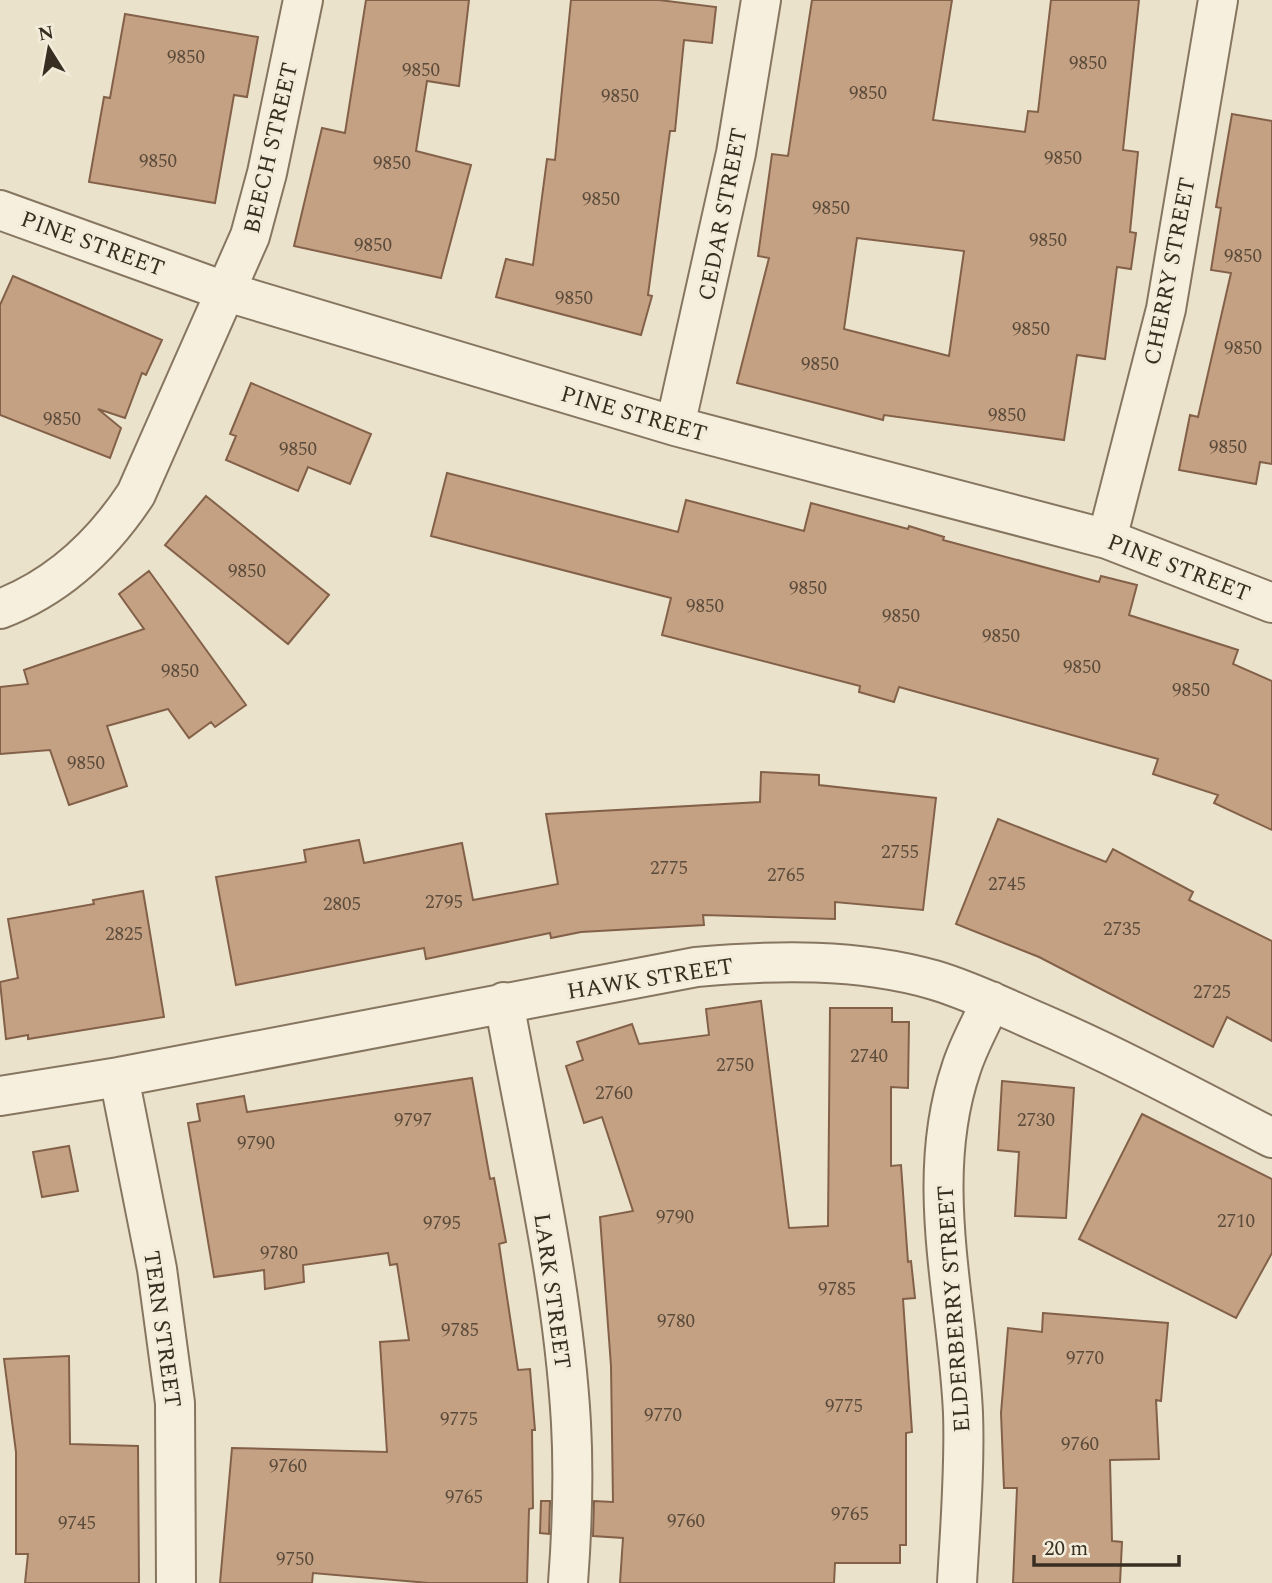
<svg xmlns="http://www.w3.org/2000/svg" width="1272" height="1583" viewBox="0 0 1272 1583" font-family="Spectral,serif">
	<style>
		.building { fill: #c5a184; stroke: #836149; stroke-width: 2; fill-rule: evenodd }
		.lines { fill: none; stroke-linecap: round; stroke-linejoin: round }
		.street-casing { stroke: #867660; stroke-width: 42 }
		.street { stroke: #f6efdd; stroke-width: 38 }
		.labels { text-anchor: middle; stroke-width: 6; stroke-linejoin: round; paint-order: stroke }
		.number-label { font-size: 19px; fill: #5b4b3a }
		.street-label { font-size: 23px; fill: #382e22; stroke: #f3ecda }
	</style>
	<rect width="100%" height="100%" fill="#ebe2cb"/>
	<path class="building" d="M 366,0 L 469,0 L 459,86 L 427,81 L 416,151 L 471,165 L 441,278 L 294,246 L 322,128 L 345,133 Z
		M 571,0 L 659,0 L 716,7 L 712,43 L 684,40 L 675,131 L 670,131 L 648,295 L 652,296 L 641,335 L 496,297 L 506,259 L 533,265 L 547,159 L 555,160 Z
		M 812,0 L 952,0 L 933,120 L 1025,132 L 1028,111 L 1038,112 L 1051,0 L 1139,0 L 1123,150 L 1138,152 L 1130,232 L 1136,233 L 1131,269 L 1117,267 L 1105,359 L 1077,355 L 1064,440 L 884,415 L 883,420 L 737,383 L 769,258 L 758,256 L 772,154 L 788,156 ZM 857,238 L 964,251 L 949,356 L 844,329 Z
		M 125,14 L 258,37 L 247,97 L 234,95 L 215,203 L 89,182 L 104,97 L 110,98 Z
		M 1232,114 L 1272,121 L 1272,464 L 1260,462 L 1256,484 L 1179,470 L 1190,415 L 1198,417 L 1231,273 L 1211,270 L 1221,208 L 1216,207 Z
		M 13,276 L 162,340 L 146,375 L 142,373 L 125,418 L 98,409 L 121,428 L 110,458 L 0,415 L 0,305 Z
		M 251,383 L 371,434 L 350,484 L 308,467 L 298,491 L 226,460 L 236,436 L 230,434 Z
		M 447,473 L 678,532 L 686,500 L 804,531 L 811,503 L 908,529 L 909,526 L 944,537 L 943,540 L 1099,582 L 1101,576 L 1137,585 L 1129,615 L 1238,650 L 1233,664 L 1272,681 L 1272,830 L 1214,803 L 1218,795 L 1153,774 L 1158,759 L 899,687 L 894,702 L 859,692 L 860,686 L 662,635 L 671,598 L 431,536 Z
		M 206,496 L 329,595 L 288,644 L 165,545 Z
		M 149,571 L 246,705 L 215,727 L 211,722 L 189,738 L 168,709 L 107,726 L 127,786 L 69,805 L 50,750 L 0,754 L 0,687 L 28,684 L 24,670 L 144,629 L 119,594 Z
		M 761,772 L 819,775 L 819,785 L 936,798 L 923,910 L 835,902 L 835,919 L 703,915 L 704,925 L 581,932 L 551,938 L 550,933 L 426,959 L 424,948 L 236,985 L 216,877 L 306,862 L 304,850 L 359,840 L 364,863 L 462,843 L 473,900 L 558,884 L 546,814 L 760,802 Z
		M 998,819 L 1106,862 L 1113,849 L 1193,892 L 1189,900 L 1272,941 L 1272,1041 L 1227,1017 L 1213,1047 L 1039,957 L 956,924 Z
		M 143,891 L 164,1017 L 28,1039 L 28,1035 L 6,1039 L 0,982 L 18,978 L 8,919 L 94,904 L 93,900 Z
		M 761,1001 L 789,1228 L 828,1226 L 830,1008 L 892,1008 L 892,1022 L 909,1022 L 908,1088 L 891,1087 L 891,1166 L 901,1165 L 908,1262 L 911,1261 L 915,1298 L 903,1299 L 912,1432 L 906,1433 L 906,1545 L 900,1545 L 900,1563 L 835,1563 L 834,1583 L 620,1583 L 623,1538 L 593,1536 L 594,1501 L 613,1502 L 611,1366 L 600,1217 L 633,1211 L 602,1117 L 584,1123 L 566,1066 L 583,1060 L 577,1042 L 632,1024 L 639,1044 L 709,1035 L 706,1009 Z
		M 472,1078 L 490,1179 L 494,1178 L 506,1242 L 499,1244 L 518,1370 L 530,1369 L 535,1430 L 532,1430 L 533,1508 L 529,1509 L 527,1583 L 429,1583 L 313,1573 L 312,1583 L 220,1583 L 232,1448 L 387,1452 L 380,1342 L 409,1340 L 397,1264 L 390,1265 L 388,1253 L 303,1265 L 304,1282 L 265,1289 L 264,1270 L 214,1277 L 188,1123 L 200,1121 L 197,1104 L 244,1096 L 247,1112 Z
		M 1002,1081 L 1074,1088 L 1066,1218 L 1015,1216 L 1019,1152 L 998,1150 Z
		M 1142,1114 L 1272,1179 L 1272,1253 L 1236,1318 L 1079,1239 Z
		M 69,1146 L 78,1191 L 42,1197 L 33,1152 Z
		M 1043,1313 L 1168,1323 L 1161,1401 L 1156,1400 L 1159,1459 L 1110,1460 L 1112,1541 L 1122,1542 L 1120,1583 L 1013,1583 L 1017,1488 L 1004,1488 L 1001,1413 L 1008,1328 L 1042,1332 Z
		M 69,1356 L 70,1444 L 138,1446 L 139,1583 L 25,1583 L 28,1554 L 16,1554 L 16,1452 L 4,1359 Z
		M 541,1501 L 550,1501 L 549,1534 L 540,1533 Z"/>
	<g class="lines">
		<defs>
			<path id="street" d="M 0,210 L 227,292 L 675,426 L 1107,539 L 1272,603
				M 675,426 L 736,153 L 761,0
				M 1107,539 L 1166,309 L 1218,0
				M 0,609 C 58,587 103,544 136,494 L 250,236 L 267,173 L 303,0
				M 504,1002 C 529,1141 563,1282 571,1423 C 574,1477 572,1530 568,1583
				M 119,1077 L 157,1269 L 175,1403 L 176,1583
				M 0,1096 L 119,1077 L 696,967 C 775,960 857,958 934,980 C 968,990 1001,1006 1033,1020 C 1115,1055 1193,1097 1272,1138
				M 957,1583 C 960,1527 965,1469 963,1413 C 958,1299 923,1182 961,1069 C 968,1046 981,1024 991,1001"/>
		</defs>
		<use href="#street" class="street-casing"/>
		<use href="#street" class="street"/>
	</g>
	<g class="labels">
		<g class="number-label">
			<text x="186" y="63">9850</text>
			<text x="1088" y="69">9850</text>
			<text x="421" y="76">9850</text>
			<text x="868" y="99">9850</text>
			<text x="620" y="102">9850</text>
			<text x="1063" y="164">9850</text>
			<text x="158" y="167">9850</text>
			<text x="392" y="169">9850</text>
			<text x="601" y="205">9850</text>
			<text x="831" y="214">9850</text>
			<text x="1048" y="246">9850</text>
			<text x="373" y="251">9850</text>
			<text x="1243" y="262">9850</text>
			<text x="574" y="304">9850</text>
			<text x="1031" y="335">9850</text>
			<text x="1243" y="354">9850</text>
			<text x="820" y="370">9850</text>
			<text x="1007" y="421">9850</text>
			<text x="62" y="425">9850</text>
			<text x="1228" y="453">9850</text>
			<text x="298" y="455">9850</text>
			<text x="247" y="577">9850</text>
			<text x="808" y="594">9850</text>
			<text x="705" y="612">9850</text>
			<text x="901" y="622">9850</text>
			<text x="1001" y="642">9850</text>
			<text x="1082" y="673">9850</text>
			<text x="180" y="677">9850</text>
			<text x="1191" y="696">9850</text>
			<text x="86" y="769">9850</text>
			<text x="900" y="858">2755</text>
			<text x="669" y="874">2775</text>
			<text x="786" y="881">2765</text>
			<text x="1007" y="890">2745</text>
			<text x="444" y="908">2795</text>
			<text x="342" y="910">2805</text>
			<text x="1122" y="935">2735</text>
			<text x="124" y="940">2825</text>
			<text x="1212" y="998">2725</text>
			<text x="869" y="1062">2740</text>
			<text x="735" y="1071">2750</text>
			<text x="614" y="1099">2760</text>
			<text x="413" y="1126">9797</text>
			<text x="1036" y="1126">2730</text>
			<text x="256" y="1149">9790</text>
			<text x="675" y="1223">9790</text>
			<text x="1236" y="1227">2710</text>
			<text x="442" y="1229">9795</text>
			<text x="279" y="1259">9780</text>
			<text x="837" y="1295">9785</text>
			<text x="676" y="1327">9780</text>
			<text x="460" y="1336">9785</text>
			<text x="1085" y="1364">9770</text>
			<text x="844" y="1412">9775</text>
			<text x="663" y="1421">9770</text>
			<text x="459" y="1425">9775</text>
			<text x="1080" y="1450">9760</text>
			<text x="288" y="1472">9760</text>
			<text x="464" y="1503">9765</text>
			<text x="850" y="1520">9765</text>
			<text x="686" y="1527">9760</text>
			<text x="77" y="1529">9745</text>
			<text x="295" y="1565">9750</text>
		</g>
		<g class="street-label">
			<text transform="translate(270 148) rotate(-77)" y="8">BEECH STREET</text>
			<text transform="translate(722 214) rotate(-79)" y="8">CEDAR STREET</text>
			<text transform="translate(93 243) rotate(20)" y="8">PINE STREET</text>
			<text transform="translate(1169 271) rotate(-79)" y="8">CHERRY STREET</text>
			<text transform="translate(634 413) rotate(16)" y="8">PINE STREET</text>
			<text transform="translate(1179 567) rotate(21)" y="8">PINE STREET</text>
			<text transform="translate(650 978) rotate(-9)" y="8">HAWK STREET</text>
			<text transform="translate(553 1291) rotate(82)" y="8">LARK STREET</text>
			<text transform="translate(953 1309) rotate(-94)" y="8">ELDERBERRY STREET</text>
			<text transform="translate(163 1329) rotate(82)" y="8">TERN STREET</text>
		</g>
	</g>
	<g transform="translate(49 49) rotate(349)" stroke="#f3ecda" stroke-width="5" paint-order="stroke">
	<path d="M0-5L12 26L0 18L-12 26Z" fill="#382e22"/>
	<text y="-10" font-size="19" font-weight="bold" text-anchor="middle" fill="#382e22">N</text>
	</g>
	<path d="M1034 1555v10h145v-10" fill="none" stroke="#382e22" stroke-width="3.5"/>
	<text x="1044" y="1555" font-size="21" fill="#382e22" stroke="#f3ecda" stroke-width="5" paint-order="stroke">20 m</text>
</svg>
